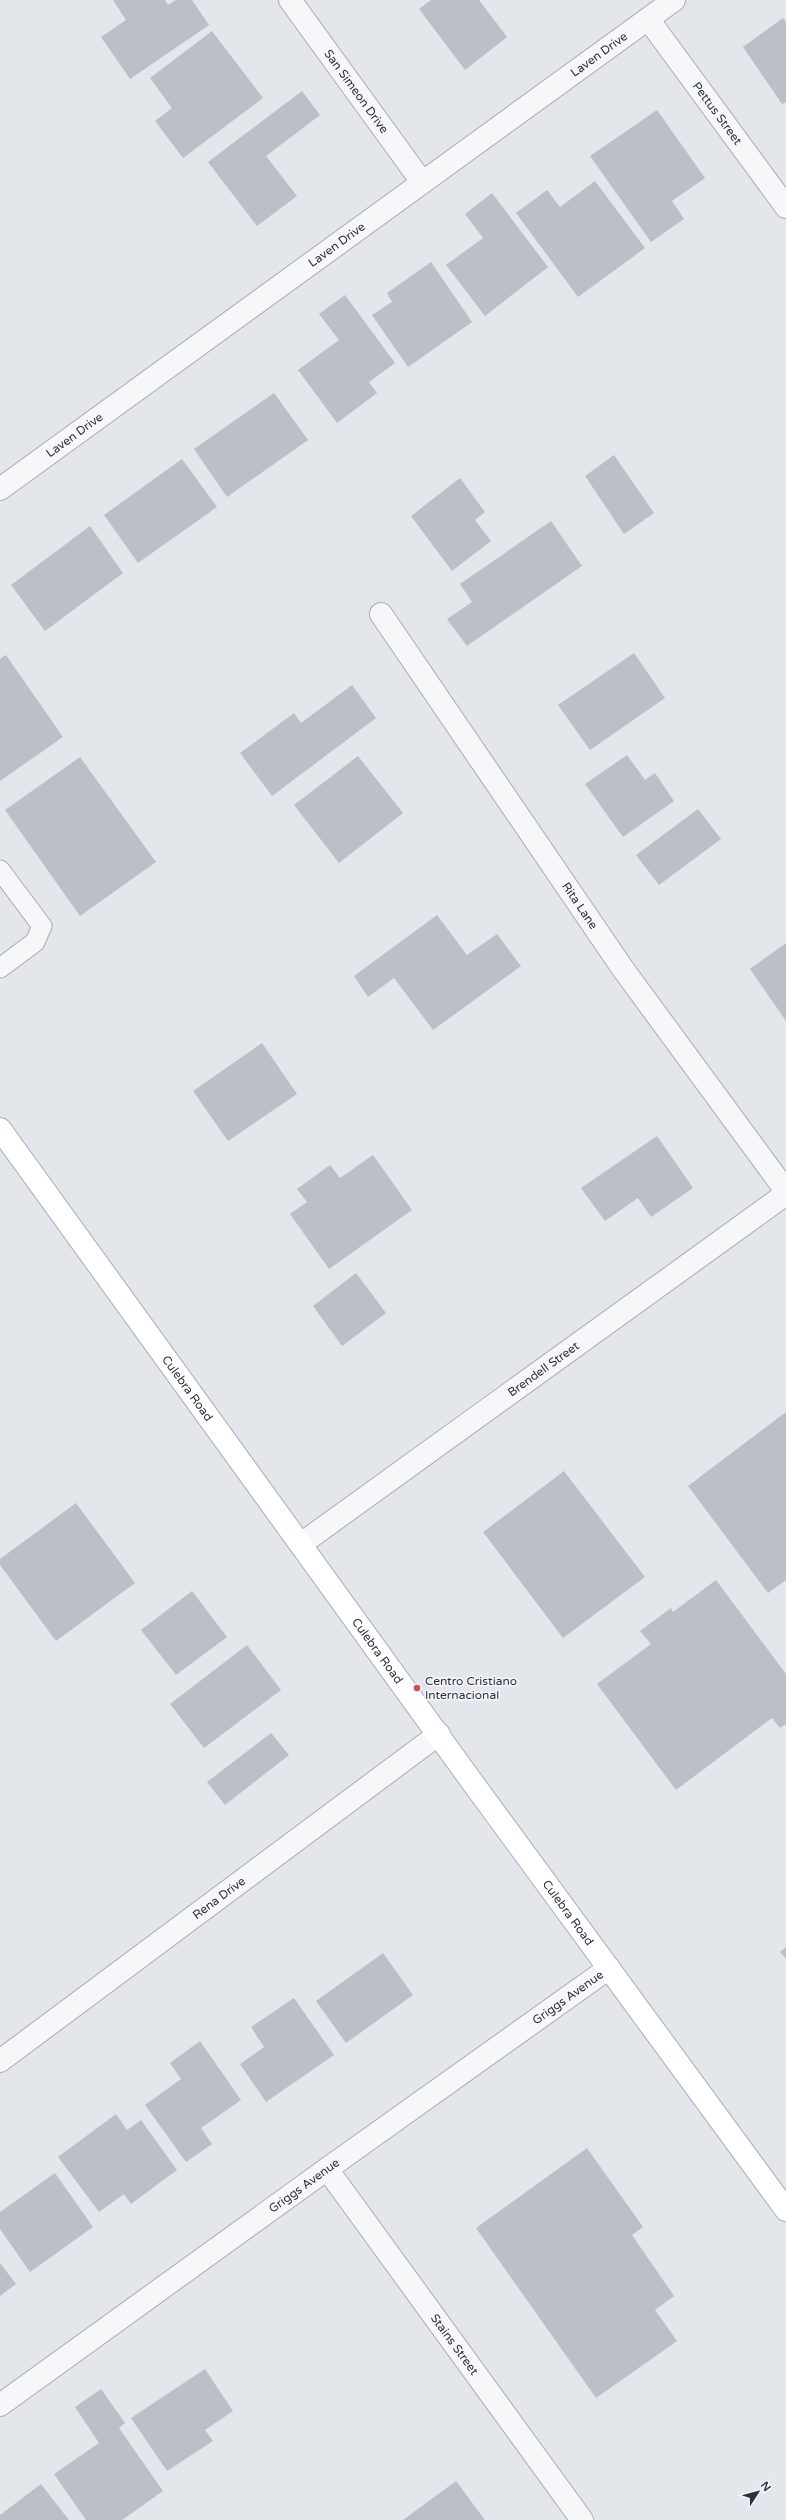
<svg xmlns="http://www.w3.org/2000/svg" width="786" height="2520" viewBox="0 0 786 2520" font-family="'Varela Round',sans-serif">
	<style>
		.building { fill: #bbbfc7 }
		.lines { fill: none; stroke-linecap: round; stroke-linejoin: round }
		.lane-casing { stroke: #a8acb5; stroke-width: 21 }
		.street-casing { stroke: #a8acb5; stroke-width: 24 }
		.secondary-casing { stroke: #a8acb5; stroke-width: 24 }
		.lane { stroke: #f6f7f9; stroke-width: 19 }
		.street { stroke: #f6f7f9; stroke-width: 22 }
		.secondary { stroke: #fff; stroke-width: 22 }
		.poi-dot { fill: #c75159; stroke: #f3f5f8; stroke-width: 1.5 }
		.labels { text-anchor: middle; stroke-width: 3.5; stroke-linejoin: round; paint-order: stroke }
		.street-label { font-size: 12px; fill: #2c3242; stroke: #f3f5f8 }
		.poi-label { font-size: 12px; fill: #2c3242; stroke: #f3f5f8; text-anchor: start }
	</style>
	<rect width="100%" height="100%" fill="#e3e6eb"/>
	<path class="building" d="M 113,0 L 165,0 L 168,5 L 176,0 L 192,0 L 209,25 L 130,79 L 101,37 L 126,20 Z
		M 431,0 L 479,0 L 507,37 L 465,70 L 419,9 Z
		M 783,18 L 786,22 L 786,102 L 782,104 L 743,47 Z
		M 212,31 L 263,98 L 183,158 L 155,121 L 172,108 L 150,78 Z
		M 302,91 L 320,115 L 266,156 L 297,196 L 257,226 L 208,162 Z
		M 657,110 L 705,178 L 672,201 L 684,219 L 651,242 L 590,156 Z
		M 595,181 L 645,248 L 578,297 L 516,213 L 547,190 L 560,207 Z
		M 492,193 L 548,267 L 485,316 L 446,265 L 483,238 L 465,214 Z
		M 431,262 L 472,322 L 408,367 L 372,315 L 392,302 L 387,293 Z
		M 345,295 L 395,363 L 369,382 L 377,393 L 337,423 L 298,370 L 339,340 L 319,314 Z
		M 274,393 L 308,440 L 227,497 L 194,449 Z
		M 614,455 L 654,513 L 624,534 L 585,476 Z
		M 182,459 L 217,507 L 138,563 L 104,515 Z
		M 460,478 L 485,512 L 475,520 L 491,541 L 452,571 L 411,516 Z
		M 551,521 L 582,566 L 467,646 L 447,619 L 472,602 L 460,584 Z
		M 90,526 L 123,573 L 45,631 L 11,585 Z
		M 634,653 L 665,698 L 590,750 L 558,705 Z
		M 6,655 L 63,737 L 0,781 L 0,659 Z
		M 352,685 L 376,718 L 272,796 L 240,753 L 294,713 L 301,723 Z
		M 627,755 L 645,780 L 655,773 L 674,801 L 623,837 L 585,784 Z
		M 358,756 L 403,813 L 339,863 L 294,805 Z
		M 80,757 L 156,862 L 80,916 L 5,810 Z
		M 698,809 L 721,839 L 659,885 L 636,855 Z
		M 437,915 L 467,955 L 497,934 L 521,966 L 433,1030 L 394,978 L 368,997 L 354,976 Z
		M 786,943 L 786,1021 L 750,969 Z
		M 262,1043 L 297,1094 L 228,1141 L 193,1091 Z
		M 657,1136 L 693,1188 L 651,1217 L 638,1198 L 605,1221 L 581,1188 Z
		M 373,1155 L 412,1210 L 329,1269 L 290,1214 L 307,1202 L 297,1189 L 330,1165 L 340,1178 Z
		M 356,1273 L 386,1313 L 342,1346 L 313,1306 Z
		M 786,1412 L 786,1580 L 768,1593 L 688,1486 Z
		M 564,1471 L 645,1577 L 563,1638 L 483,1532 Z
		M 76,1503 L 135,1583 L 56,1641 L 0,1565 L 0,1559 Z
		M 716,1580 L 786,1674 L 786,1724 L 780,1728 L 772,1718 L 676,1790 L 597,1684 L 651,1644 L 640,1631 L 671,1608 L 673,1612 Z
		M 192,1591 L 227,1637 L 176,1675 L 141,1630 Z
		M 247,1645 L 281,1690 L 204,1748 L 170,1704 Z
		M 271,1733 L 289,1755 L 225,1805 L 207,1782 Z
		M 786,1947 L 786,1959 L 780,1952 Z
		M 383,1953 L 413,1995 L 346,2043 L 316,2001 Z
		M 294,1998 L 334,2055 L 266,2102 L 240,2064 L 264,2047 L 251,2027 Z
		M 200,2041 L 241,2100 L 201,2128 L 212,2144 L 186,2162 L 145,2105 L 181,2079 L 170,2063 Z
		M 116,2114 L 127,2130 L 141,2120 L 177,2170 L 131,2204 L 124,2194 L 99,2212 L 58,2157 Z
		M 587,2148 L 643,2227 L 632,2235 L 674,2296 L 655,2310 L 677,2341 L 596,2398 L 476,2228 Z
		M 55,2173 L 93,2227 L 30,2272 L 0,2229 L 0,2212 Z
		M 0,2263 L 16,2284 L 0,2296 Z
		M 205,2369 L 233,2411 L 205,2430 L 213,2441 L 167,2471 L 131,2418 Z
		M 101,2389 L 125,2423 L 119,2428 L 163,2491 L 122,2520 L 86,2520 L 54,2474 L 99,2443 L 75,2407 Z
		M 456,2481 L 485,2520 L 403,2520 Z
		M 41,2484 L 69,2520 L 0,2520 L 0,2515 Z"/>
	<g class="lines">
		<defs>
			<path id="lane" d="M 0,870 L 42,926 L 35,942 L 0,968"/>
			<g id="street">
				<path id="s1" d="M 290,0 L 422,182"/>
				<path id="s2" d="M 648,19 L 786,207"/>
				<path id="s3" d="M 0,489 L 674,0"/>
				<path id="s4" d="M 381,614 L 623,969 L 786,1191"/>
				<path id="s5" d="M 301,1544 L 786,1194"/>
				<path id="s6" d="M 0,2061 L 439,1734"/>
				<path id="s7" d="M 327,2169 L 582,2520"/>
				<path id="s8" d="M 0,2405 L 327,2169 L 609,1968"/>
			</g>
			<g id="secondary">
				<path id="s9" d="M 0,1129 L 470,1779 L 786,2210"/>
			</g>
		</defs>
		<use href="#lane" class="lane-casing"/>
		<use href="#street" class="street-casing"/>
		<use href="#secondary" class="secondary-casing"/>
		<use href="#lane" class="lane"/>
		<use href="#street" class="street"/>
		<use href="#secondary" class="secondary"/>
	</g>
	<circle class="poi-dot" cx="417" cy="1688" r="4"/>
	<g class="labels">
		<g class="street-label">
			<text dy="4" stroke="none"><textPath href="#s3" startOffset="740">Laven Drive</textPath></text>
			<text dy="4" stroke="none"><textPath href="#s1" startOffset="113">San Simeon Drive</textPath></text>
			<text dy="4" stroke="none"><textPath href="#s2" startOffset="117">Pettus Street</textPath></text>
			<text dy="4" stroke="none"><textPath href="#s3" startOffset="416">Laven Drive</textPath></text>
			<text dy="4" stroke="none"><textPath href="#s3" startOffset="92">Laven Drive</textPath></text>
			<text dy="4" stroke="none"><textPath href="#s4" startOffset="353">Rita Lane</textPath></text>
			<text dy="4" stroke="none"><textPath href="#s5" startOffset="299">Brendell Street</textPath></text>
			<text dy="4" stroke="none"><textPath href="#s9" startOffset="320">Culebra Road</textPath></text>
			<text dy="4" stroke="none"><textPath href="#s9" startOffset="644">Culebra Road</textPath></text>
			<text dy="4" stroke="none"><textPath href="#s6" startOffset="273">Rena Drive</textPath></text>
			<text dy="4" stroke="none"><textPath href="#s9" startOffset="968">Culebra Road</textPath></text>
			<text dy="4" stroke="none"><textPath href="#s8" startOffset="699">Griggs Avenue</textPath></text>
			<text dy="4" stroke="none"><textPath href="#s8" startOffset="375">Griggs Avenue</textPath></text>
			<text dy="4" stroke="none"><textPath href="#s7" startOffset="217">Stains Street</textPath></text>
		</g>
		<g class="poi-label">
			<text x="425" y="1685">Centro Cristiano<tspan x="425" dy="14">Internacional</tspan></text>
		</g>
	</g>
	<g transform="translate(758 2492) rotate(54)" stroke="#f3f5f8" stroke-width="3" paint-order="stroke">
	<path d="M0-3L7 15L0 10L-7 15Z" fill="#2c3242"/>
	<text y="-6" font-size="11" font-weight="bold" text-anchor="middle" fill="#2c3242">N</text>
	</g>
</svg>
